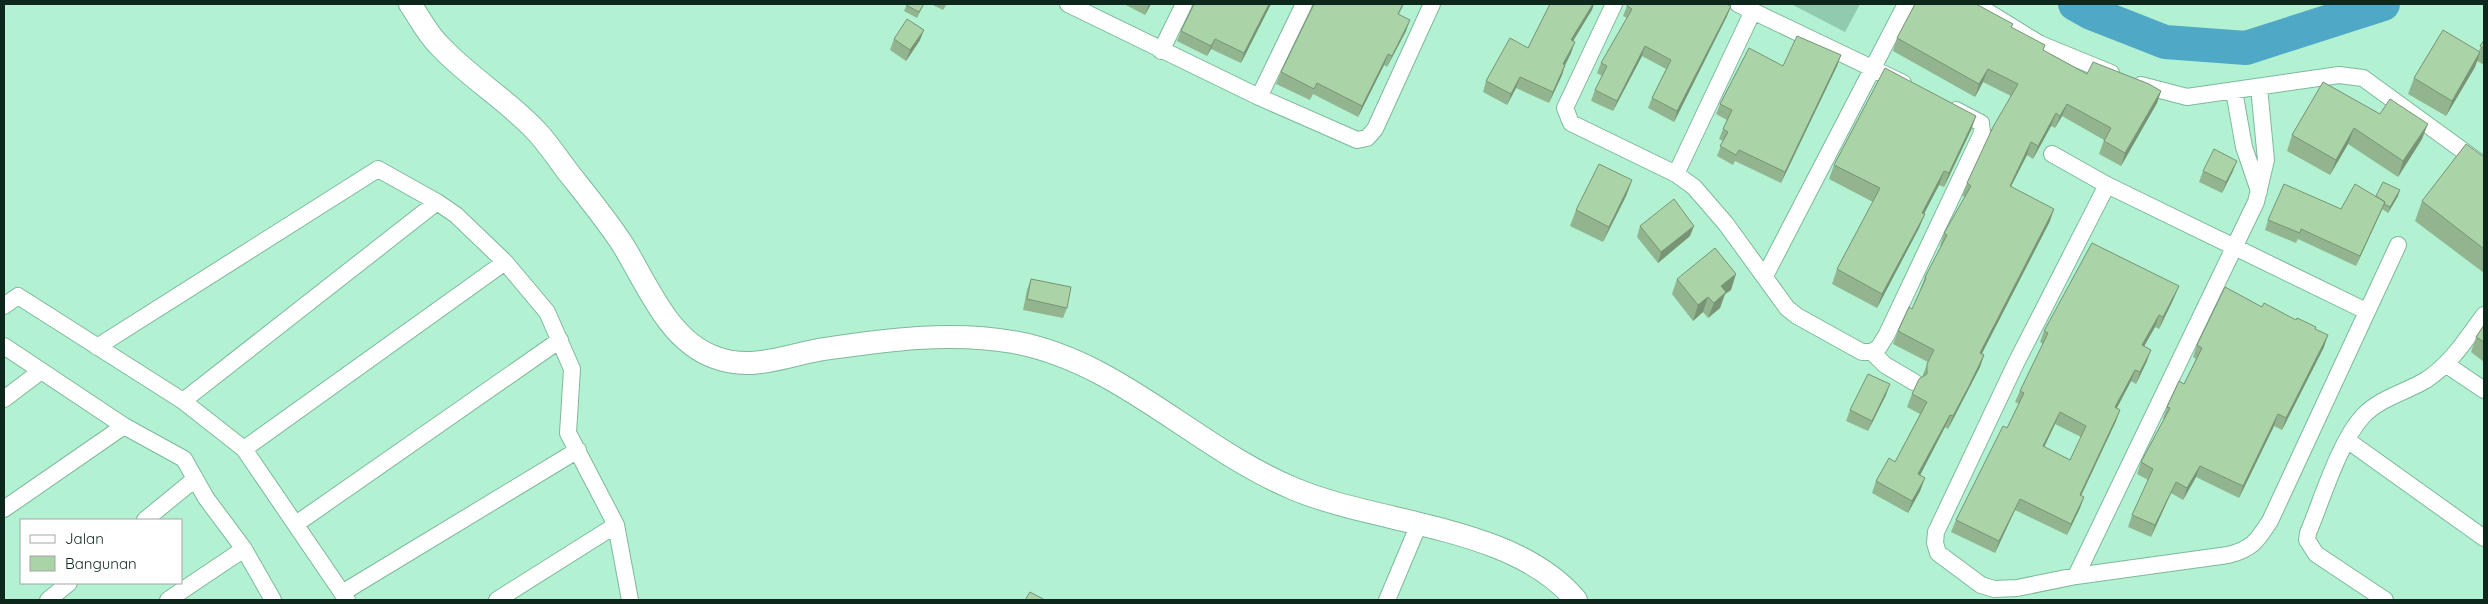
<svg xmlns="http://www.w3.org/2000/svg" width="2488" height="604" viewBox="0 0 2488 604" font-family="Quicksand,sans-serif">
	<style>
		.green { fill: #91cbaf }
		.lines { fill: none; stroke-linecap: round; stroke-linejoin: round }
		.river { stroke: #4fa8c6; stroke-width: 34 }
		.minor-casing { stroke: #7db99c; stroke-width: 18 }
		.secondary-casing { stroke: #7db99c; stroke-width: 24 }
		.minor { stroke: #fff; stroke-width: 16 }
		.secondary { stroke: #fff; stroke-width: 22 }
		.wall { fill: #92b590; fill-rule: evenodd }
		.shaded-wall { fill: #779475 }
		.building { fill: #aad3a7; stroke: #779475; fill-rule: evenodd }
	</style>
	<rect width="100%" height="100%" fill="#b3f1d3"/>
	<path class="green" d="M 1791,4 L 1860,4 L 1845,32 Z"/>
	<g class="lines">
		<path class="river" d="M 2075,4 L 2091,13 L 2165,42 L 2246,48 L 2383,4"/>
		<defs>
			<path id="minor" d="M 1068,4 L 1259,97 L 1357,140 L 1367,138 L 1375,129 L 1432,4
				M 1614,4 L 1565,108 L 1571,123 L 1676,174 L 1694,187 L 1726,224 L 1787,308 L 1797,316 L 1862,352 L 1872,352 L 1879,347 L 1887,334 L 1982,133 L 1981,123 L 1956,110
				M 1738,4 L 1903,83
				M 1975,4 L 2040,44 L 2111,73
				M 1161,51 L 1184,4
				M 2141,85 L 2187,97 L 2339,75 L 2363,78 L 2484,166
				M 2234,91 L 2244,147 L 2259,191
				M 1259,97 L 1304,4
				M 2052,154 L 2107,185 L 2366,311
				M 1676,174 L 1753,11
				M 2107,185 L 2016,363 L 1936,532 L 1935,543 L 1938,553 L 1981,585 L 1994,589 L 2017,588 L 2076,576 L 2228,555 C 2252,549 2257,541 2270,521 L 2398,245
				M 1765,276 L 1906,4
				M 4,306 L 18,296 L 183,401
				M 4,346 L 124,426 L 184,459 L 206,498 L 244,549 L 273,600
				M 97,347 L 378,169 L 437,202
				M 1872,352 L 1885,365 L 1914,382
				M 2447,365 L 2484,390
				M 4,399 L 41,371
				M 2347,440 L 2484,538
				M 244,449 L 505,262
				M 4,509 L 124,426
				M 145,520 L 195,479
				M 296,524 L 560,340
				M 2076,576 L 2256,202 L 2266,160 L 2259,87
				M 342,593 L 578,450
				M 48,600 L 69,583
				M 168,600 L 244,549
				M 347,600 L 244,449 L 183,401 L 437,202 L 456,215 L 505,262 L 547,312 L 572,369 L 568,433 L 616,525 L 630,600
				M 497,600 L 616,525
				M 1387,600 L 1419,524
				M 2385,600 L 2316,554 L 2307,540 L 2308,533 C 2322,500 2339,442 2363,416 C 2380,398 2406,392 2426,380 C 2451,364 2467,338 2484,315"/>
			<path id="secondary" d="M 410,4 C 419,17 427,33 438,44 C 468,77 508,100 538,133 C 549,145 558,159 568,172 C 587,196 606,219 623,245 C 647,284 668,340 714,357 C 752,372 786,355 824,349 C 886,340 950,331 1013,342 C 1119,361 1195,447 1292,488 C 1378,525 1513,525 1576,600"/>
		</defs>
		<use href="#minor" class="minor-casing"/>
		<use href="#secondary" class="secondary-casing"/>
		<use href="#minor" class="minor"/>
		<use href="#secondary" class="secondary"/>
	</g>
	<path class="wall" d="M 907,4 L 924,4 L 917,18 L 904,11 Z
		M 931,4 L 947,4 L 943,10 Z
		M 1124,4 L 1151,4 L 1145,15 Z
		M 1193,4 L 1271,4 L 1241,63 L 1211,49 L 1207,56 L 1177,41 L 1181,31 L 1193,6 Z
		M 1313,4 L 1404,4 L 1399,14 L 1406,31 L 1387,67 L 1384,65 L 1358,117 L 1313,94 L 1310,100 L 1276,84 L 1281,72 L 1313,6 Z
		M 1550,4 L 1594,4 L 1573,41 L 1571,53 L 1565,65 L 1562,75 L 1549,103 L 1516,88 L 1507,105 L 1483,92 L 1486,81 L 1528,48 Z
		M 1627,6 L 1731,6 L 1727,16 L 1674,122 L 1648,108 L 1652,98 L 1666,69 L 1642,56 L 1613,111 L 1591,101 L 1595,90 L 1602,76 L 1597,73 L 1601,63 L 1627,18 L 1623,16 Z
		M 2013,24 L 2011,28 L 2043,50 L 2087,74 L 2161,91 L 2157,103 L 2121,166 L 2099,154 L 2104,140 L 2062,116 L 2055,128 L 2051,126 L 2033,159 L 2027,155 L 2011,186 L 2050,221 L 1982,353 L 1984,355 L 1980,367 L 1948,429 L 1945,427 L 1920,475 L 1925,478 L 1920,491 L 1908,513 L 1872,493 L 1876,481 L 1895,462 L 1920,414 L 1907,407 L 1912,394 L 1922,377 L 1928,362 L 1893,344 L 1898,331 L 1912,309 L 1921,290 L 1920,290 L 1925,277 L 1941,247 L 1940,246 L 1944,233 L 1965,197 L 1962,196 L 1967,183 L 2011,96 L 1983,82 L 1975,97 L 1893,51 L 1897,38 Z
		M 894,39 L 920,40 L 906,61 L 890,50 Z
		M 2484,40 L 2484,65 L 2477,61 L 2475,67 L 2446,116 L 2408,94 L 2414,78 L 2479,51 Z
		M 1841,55 L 1837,66 L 1781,183 L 1735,161 L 1733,165 L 1717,156 L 1723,141 L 1719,139 L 1723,129 L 1727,120 L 1716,114 L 1720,104 L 1783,66 Z
		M 2323,82 L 2422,139 L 2398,177 L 2348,144 L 2330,175 L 2287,151 L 2292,135 Z
		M 1976,116 L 1971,130 L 1944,187 L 1939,185 L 1924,214 L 1919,228 L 1877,308 L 1832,284 L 1837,269 L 1873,202 L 1829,179 L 1834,165 Z
		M 2484,157 L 2484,273 L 2415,221 L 2422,201 Z
		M 2203,171 L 2233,171 L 2222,193 L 2199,182 Z
		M 1632,180 L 1626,196 L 1603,242 L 1570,226 L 1576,210 Z
		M 2376,196 L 2398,196 L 2388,213 L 2382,209 L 2356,266 L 2298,239 L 2296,243 L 2265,230 L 2268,220 L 2341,209 Z
		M 1640,226 L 1690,236 L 1658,263 L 1637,237 Z
		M 1031,279 L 1067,308 L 1063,318 L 1023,310 L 1027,290 Z
		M 1677,279 L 1731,290 L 1725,294 L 1720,308 L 1708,318 L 1703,312 L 1693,321 L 1672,294 Z
		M 2174,298 L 2159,329 L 2155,327 L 2144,346 L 2147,361 L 2136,384 L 2131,381 L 2117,408 L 2116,421 L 2081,496 L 2084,497 L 2080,508 L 2067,535 L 2015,510 L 1995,553 L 1951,532 L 1956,520 L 2007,428 L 2019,404 L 2015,402 L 2020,391 L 2043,344 L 2040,342 L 2044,331 ZM 2055,424 L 2081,437 L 2070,460 L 2044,447 Z
		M 2262,307 L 2315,329 L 2324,347 L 2282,430 L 2274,426 L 2239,498 L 2196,477 L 2183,500 L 2171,493 L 2151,537 L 2128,527 L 2132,515 L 2148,480 L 2137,474 L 2141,462 L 2164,419 L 2163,418 L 2167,407 L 2184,384 L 2196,359 L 2193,357 L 2197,345 Z
		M 2484,325 L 2484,362 L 2471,352 L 2476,337 Z
		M 1886,395 L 1868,431 L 1846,421 L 1850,410 Z"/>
	<path class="shaded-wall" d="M 1149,4 L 1151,4 L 1145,15 Z
		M 1269,4 L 1271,4 L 1241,63 L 1244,53 Z
		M 1593,4 L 1594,4 L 1592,10 L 1567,51 L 1571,40 Z
		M 1731,6 L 1727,16 L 1674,122 L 1677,111 Z
		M 1410,20 L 1406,31 L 1387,67 L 1392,56 Z
		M 924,30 L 920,40 L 906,61 L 910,50 Z
		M 1215,39 L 1211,49 L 1207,56 L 1211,46 Z
		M 1575,42 L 1571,53 L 1560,75 L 1563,64 Z
		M 1645,46 L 1642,56 L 1613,111 L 1617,101 Z
		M 2480,52 L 2475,67 L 2446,116 L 2452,101 Z
		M 1388,54 L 1384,65 L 1358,117 L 1362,106 Z
		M 1841,55 L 1837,66 L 1781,183 L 1785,172 Z
		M 1565,65 L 1562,75 L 1549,103 L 1553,92 Z
		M 1988,69 L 1983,82 L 1975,97 L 1979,84 Z
		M 1520,77 L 1516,88 L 1507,105 L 1511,94 Z
		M 2161,91 L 2157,103 L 2121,166 L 2125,153 Z
		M 2067,104 L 2062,116 L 2055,128 L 2060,116 Z
		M 2056,113 L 2051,126 L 2033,159 L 2038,146 Z
		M 1976,116 L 1971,130 L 1944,187 L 1949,173 Z
		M 2428,124 L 2422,139 L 2398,177 L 2403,161 Z
		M 2354,128 L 2348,144 L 2330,175 L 2336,160 Z
		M 2031,142 L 2027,155 L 2005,198 L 2010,186 Z
		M 2237,161 L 2233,171 L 2222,193 L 2226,182 Z
		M 1944,171 L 1939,185 L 1917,227 L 1922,213 Z
		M 1632,180 L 1626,196 L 1603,242 L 1609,227 Z
		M 2400,190 L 2398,196 L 2388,213 L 2390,207 Z
		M 2385,202 L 2381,212 L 2356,266 L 2360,256 Z
		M 2054,209 L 2050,221 L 1976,365 L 1980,353 Z
		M 1925,214 L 1919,228 L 1877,308 L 1882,294 Z
		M 1694,226 L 1690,236 L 1658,263 L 1661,252 Z
		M 1736,274 L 1731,290 L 1725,294 L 1720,308 L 1708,318 L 1721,286 Z
		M 2179,286 L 2174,298 L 2159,329 L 2163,317 Z
		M 1708,297 L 1703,312 L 1693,321 L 1698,305 Z
		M 2159,315 L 2155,327 L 2138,357 L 2142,345 Z
		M 2328,335 L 2324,347 L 2282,430 L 2286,418 Z
		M 2151,350 L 2147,361 L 2136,384 L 2140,372 Z
		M 1984,355 L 1980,367 L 1948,429 L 1953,416 Z
		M 2135,370 L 2131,381 L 2111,419 L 2115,407 Z
		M 1890,384 L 1886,395 L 1868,431 L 1872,421 Z
		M 2120,410 L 2116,421 L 2076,506 L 2080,495 Z
		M 2060,412 L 2055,424 L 2039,458 L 2043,446 Z
		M 2278,414 L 2274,426 L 2239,498 L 2243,486 Z
		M 1950,415 L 1945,427 L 1914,487 L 1918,474 Z
		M 2200,466 L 2196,477 L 2183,500 L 2187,488 Z
		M 1925,478 L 1920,491 L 1908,513 L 1912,501 Z
		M 2176,482 L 2151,537 L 2155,525 Z
		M 2084,497 L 2080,508 L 2067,535 L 2071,524 Z
		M 2020,499 L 2015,510 L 1995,553 L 1999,541 Z"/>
	<path class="building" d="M 907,4 L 924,4 L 919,12 L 906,5 Z
		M 1194,4 L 1269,4 L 1244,53 L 1215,39 L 1211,46 L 1181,31 Z
		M 1314,4 L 1403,4 L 1398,14 L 1410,20 L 1392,56 L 1388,54 L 1362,106 L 1317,83 L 1314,89 L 1281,72 Z
		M 1550,4 L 1593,4 L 1571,40 L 1575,42 L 1563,64 L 1565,65 L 1553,92 L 1520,77 L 1511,94 L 1486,81 L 1510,38 L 1528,48 Z
		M 1628,4 L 1726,4 L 1731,6 L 1677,111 L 1652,98 L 1671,60 L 1645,46 L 1617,101 L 1595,90 L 1607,66 L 1601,63 L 1632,9 L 1627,6 Z
		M 1915,4 L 1976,4 L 2013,24 L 2011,27 L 2045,45 L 2043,50 L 2087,74 L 2093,62 L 2149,84 L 2161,91 L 2125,153 L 2104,141 L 2111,128 L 2067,104 L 2060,116 L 2056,113 L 2038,146 L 2031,142 L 2010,186 L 2054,209 L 1980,353 L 1984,355 L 1969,386 L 1953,416 L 1950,415 L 1918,474 L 1925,478 L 1912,501 L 1876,481 L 1889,458 L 1895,462 L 1927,402 L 1912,394 L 1919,379 L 1927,374 L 1927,364 L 1934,350 L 1898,331 L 1909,307 L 1912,309 L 1926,278 L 1925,277 L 1947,235 L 1944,233 L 1971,186 L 1967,183 L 1993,127 L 2018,84 L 1988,69 L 1979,84 L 1897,38 Z
		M 907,19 L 924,30 L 910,50 L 894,39 Z
		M 2443,30 L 2480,52 L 2452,101 L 2414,78 Z
		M 1797,36 L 1841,55 L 1785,172 L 1739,150 L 1736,155 L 1720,146 L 1728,132 L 1723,129 L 1732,110 L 1720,104 L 1749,48 L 1783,66 Z
		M 2484,40 L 2484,49 L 2480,46 Z
		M 1885,68 L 1976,116 L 1949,173 L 1944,171 L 1922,213 L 1925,214 L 1882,294 L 1837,269 L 1880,188 L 1834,165 Z
		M 2323,82 L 2380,114 L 2390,99 L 2428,124 L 2403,161 L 2354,128 L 2336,160 L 2292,135 Z
		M 2466,144 L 2484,157 L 2484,249 L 2422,201 Z
		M 2214,149 L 2237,161 L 2226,182 L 2203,171 Z
		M 1599,164 L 1632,180 L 1609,227 L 1576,210 Z
		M 2383,182 L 2400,190 L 2390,207 L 2384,204 L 2385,202 L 2376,196 Z
		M 2284,184 L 2341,209 L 2355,184 L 2385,202 L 2360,256 L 2301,229 L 2300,233 L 2268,220 Z
		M 1674,199 L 1694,226 L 1661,252 L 1640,226 Z
		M 2092,243 L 2179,286 L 2163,317 L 2159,315 L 2142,345 L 2151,350 L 2140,372 L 2135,370 L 2115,407 L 2120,410 L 2080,495 L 2084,497 L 2071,524 L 2020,499 L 1999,541 L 1956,520 L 2003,426 L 2007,428 L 2024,393 L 2020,391 L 2048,333 L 2044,331 ZM 2060,412 L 2086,426 L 2070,460 L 2043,446 Z
		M 1715,248 L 1736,274 L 1721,286 L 1726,292 L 1714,303 L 1708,297 L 1698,305 L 1677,279 Z
		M 1031,279 L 1071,287 L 1067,308 L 1027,299 Z
		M 2225,287 L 2262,307 L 2264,303 L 2296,320 L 2297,318 L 2316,327 L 2315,329 L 2328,335 L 2286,418 L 2278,414 L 2243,486 L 2200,466 L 2187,488 L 2176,482 L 2155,525 L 2132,515 L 2153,469 L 2141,462 L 2170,408 L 2167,407 L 2179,381 L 2184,384 L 2202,348 L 2197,345 Z
		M 2484,325 L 2484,342 L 2476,337 Z
		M 1868,374 L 1890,384 L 1872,421 L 1850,410 Z
		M 1030,592 L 1045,600 L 1025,600 Z"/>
	<rect width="2488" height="604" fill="none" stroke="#0e271c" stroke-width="10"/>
	<rect x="20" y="519" width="162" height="65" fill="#ffffff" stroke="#9fa9a4"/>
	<rect x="30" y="535" width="25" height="8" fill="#ffffff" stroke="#9fa9a4"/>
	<text x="65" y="544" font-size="15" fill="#0e271c">Jalan</text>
	<rect x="30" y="556" width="25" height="15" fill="#aad3a7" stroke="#9fa9a4"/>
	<text x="65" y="569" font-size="15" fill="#0e271c">Bangunan</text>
</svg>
